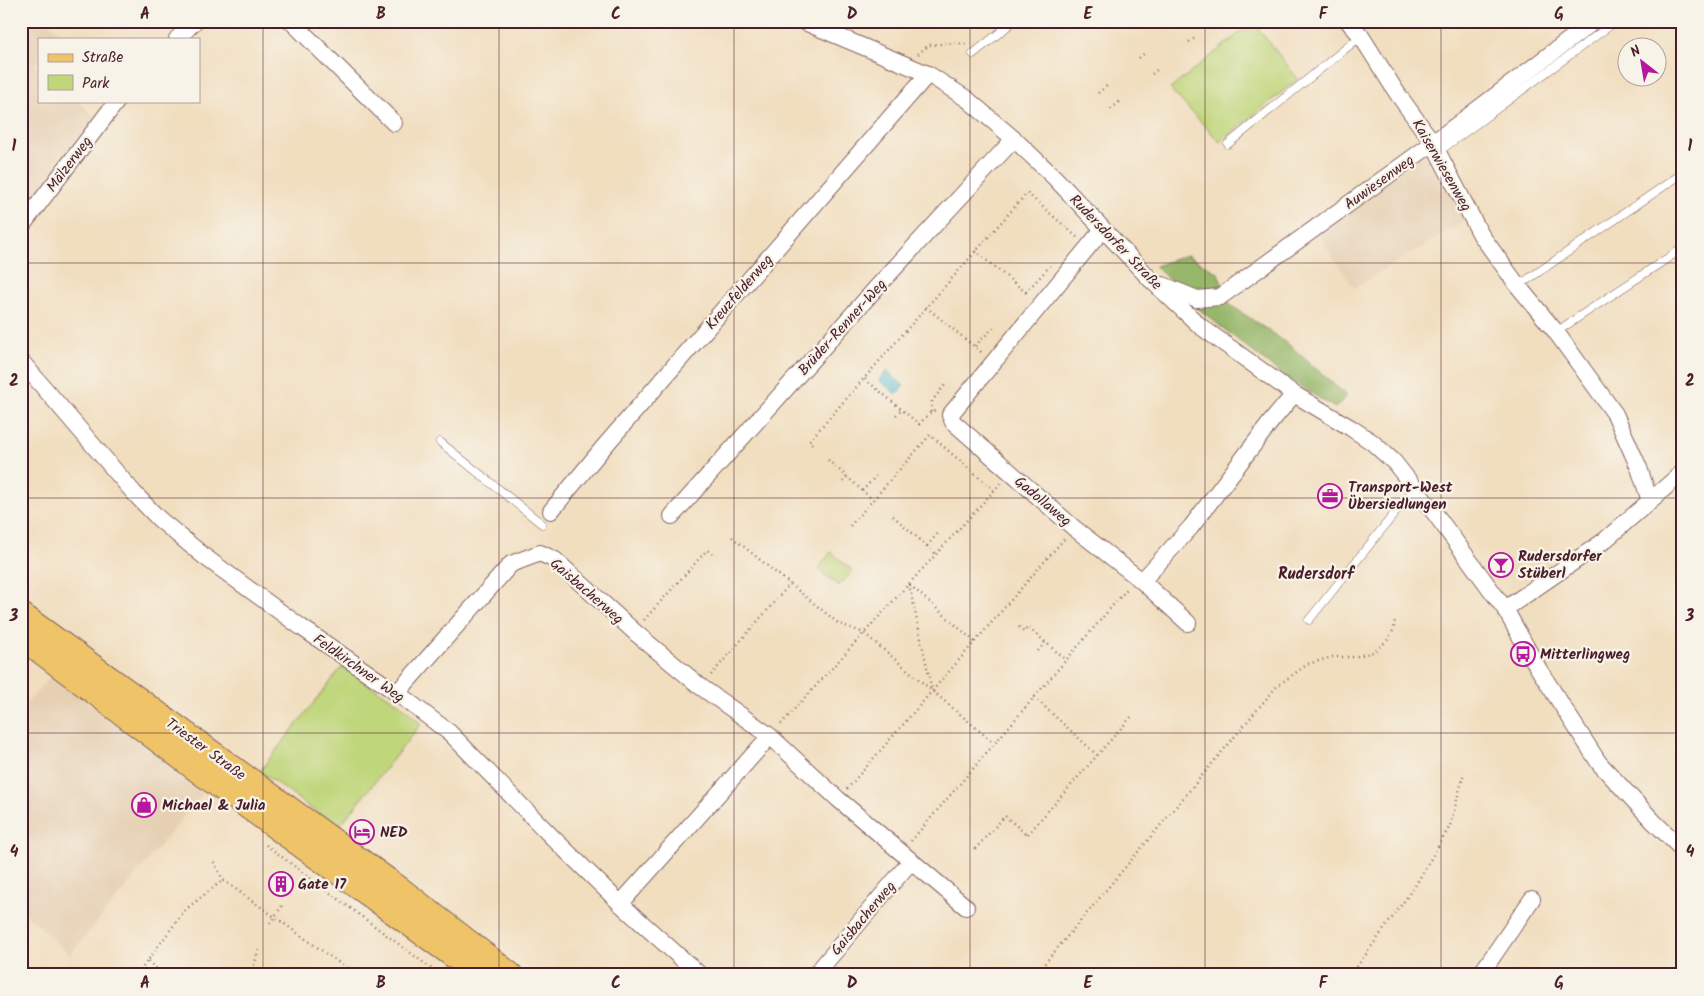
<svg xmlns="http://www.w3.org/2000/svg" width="1704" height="996" viewBox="0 0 1704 996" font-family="Kalam,sans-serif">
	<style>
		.built { fill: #e6d0b4 }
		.green { fill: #bfd67a; stroke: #847a52 }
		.forest { fill: #97b76a; stroke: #706b4a }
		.water { fill: #53b9d2; stroke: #4e6c7e }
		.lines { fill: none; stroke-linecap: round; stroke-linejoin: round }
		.service-casing { stroke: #84625f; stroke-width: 9 }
		.minor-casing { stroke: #84625f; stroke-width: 18 }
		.primary-casing { stroke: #84625f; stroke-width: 27 }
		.path { stroke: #84625f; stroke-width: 2.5; stroke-dasharray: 1 4; stroke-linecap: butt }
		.service { stroke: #fff; stroke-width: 8 }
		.minor { stroke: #fff; stroke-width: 16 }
		.primary { stroke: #efc469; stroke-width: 25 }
		.grid { fill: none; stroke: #4a1f2b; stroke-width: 1; stroke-opacity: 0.55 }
		.labels { text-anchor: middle; stroke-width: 4.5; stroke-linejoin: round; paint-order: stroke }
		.street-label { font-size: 15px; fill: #4a1f2b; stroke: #f7f3e8 }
		.poi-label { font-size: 15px; font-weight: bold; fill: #4a1f2b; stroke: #f7f3e8; text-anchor: start }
		.neighbourhood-label { font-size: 16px; font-weight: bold; fill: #4a1f2b; stroke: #f7f3e8 }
		.neatline { fill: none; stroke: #4a1f2b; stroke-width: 2 }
		.grid-label { font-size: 16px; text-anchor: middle; font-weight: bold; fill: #4a1f2b }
	</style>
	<rect width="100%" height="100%" fill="#f7f3e8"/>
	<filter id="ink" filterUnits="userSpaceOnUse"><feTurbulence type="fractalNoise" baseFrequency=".02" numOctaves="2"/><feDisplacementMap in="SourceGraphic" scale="10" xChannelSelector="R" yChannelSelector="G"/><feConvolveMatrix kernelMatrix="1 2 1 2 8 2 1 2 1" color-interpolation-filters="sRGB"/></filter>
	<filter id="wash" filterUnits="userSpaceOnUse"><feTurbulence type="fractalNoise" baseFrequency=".0096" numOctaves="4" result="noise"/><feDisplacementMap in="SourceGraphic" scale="20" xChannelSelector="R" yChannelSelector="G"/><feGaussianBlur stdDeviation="1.12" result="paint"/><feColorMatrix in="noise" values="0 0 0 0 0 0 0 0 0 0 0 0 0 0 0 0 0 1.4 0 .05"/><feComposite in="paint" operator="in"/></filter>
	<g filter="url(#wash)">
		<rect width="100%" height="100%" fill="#f1debf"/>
		<path class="built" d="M 21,21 L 46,21 L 62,35 L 58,39 L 39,39 L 39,60 L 34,65 L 39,69 L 39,101 L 77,101 L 98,119 L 21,218 Z
			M 1424,154 L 1466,220 L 1354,288 L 1317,233 Z
			M 51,676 L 207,788 L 70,955 L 21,909 L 21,709 Z"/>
		<path class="green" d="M 1253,22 L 1298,79 L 1220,142 L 1170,89 Z
			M 831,552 L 853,571 L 839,586 L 818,569 Z
			M 342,667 L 401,705 L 421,724 L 338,828 L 260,771 Z"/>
		<path class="forest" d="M 1187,255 L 1218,273 L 1229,304 L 1288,344 L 1347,396 L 1335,408 L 1281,374 L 1200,310 L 1155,266 Z"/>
		<path class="water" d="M 887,371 L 904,386 L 896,394 L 879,380 Z"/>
	</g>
	<g filter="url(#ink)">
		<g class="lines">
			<defs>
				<path id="service" d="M 973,54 L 1014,21
					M 1228,144 L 1361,36
					M 1438,152 L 1616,21
					M 1518,286 L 1683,173
					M 1556,332 L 1683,248
					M 440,442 L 542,524
					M 1309,620 L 1415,488"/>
				<path id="minor" d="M 291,21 L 394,123
					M 802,21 L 928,74 L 967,99 L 1014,139 L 1055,178 L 1151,280 L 1200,326 L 1294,394 L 1351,428 L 1372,442 L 1394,462 L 1436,515 L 1505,609 L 1538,668 L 1599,763 L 1654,822 L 1683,850
					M 1348,21 L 1361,36 L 1397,93 L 1433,143 L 1481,235 L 1518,286 L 1556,332 L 1615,414 L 1639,468 L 1650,501
					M 177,39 L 195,21
					M 21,227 L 117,101
					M 1103,229 L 950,415 L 953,422 L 1074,528 L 1142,581 L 1191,527 L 1270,423 L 1294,394
					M 1163,285 L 1197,299 L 1220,297 L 1433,143 L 1594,21
					M 21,361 L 134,493 L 159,519 L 205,557 L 301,627 L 397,693 L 450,733 L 552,837 L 626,909 L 700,975
					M 551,511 L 602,449 L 928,74
					M 672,516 L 877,287 L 1014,139
					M 1142,581 L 1188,623
					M 1505,609 L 1604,541 L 1683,472
					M 397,693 L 511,564 L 540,553 L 555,560 L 637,634 L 701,687 L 770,736 L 838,799 L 966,907
					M 620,904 L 770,736
					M 815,975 L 911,861
					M 1480,975 L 1532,899"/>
				<path id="primary" d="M 21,615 L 399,889 L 510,975
					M 21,636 L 202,773 L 481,975"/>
			</defs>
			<use href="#service" class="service-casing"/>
			<use href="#minor" class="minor-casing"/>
			<use href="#primary" class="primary-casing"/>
			<path class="path" d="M 1176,27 L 1182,22
				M 1189,42 L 1195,38
				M 918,54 L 929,45 L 954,43 L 966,44
				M 1139,58 L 1145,53
				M 1152,74 L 1158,69
				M 1098,93 L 1109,84
				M 1111,109 L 1122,100
				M 975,251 L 1029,295
				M 1026,292 L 1050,266
				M 926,307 L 981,352
				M 975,346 L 995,326
				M 865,379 L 919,424 L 931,412 L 937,410
				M 931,412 L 932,401 L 945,385
				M 896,415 L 902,409
				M 812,444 L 809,441 L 1027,193 L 1078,238
				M 828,460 L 873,500
				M 843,482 L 847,477
				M 862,491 L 876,476
				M 893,516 L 936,554
				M 850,526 L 930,435 L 994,490
				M 732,537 L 838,623 L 864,633 L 994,743
				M 927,546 L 940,531
				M 909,584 L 932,690
				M 910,585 L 975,642
				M 644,620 L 707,550 L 712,554
				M 1019,627 L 1024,632 L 1028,627 L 1066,660
				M 1038,651 L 1045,642
				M 711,675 L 790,584
				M 1034,697 L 1097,755
				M 781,724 L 1001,483
				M 847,789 L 1065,538
				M 911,841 L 1127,589
				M 266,845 L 440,975
				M 975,849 L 1005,816 L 1027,835 L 1131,717
				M 214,862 L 223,880
				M 270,923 L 282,906
				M 148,961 L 164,975
				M 137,975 L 185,910 L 223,880 L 356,975
				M 251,975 L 259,949
				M 1035,975 L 1277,686 L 1308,664 L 1332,657 L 1354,657 L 1373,652 L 1387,641 L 1394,629 L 1395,618
				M 1351,975 L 1415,886 L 1450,826 L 1464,773"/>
			<use href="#service" class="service"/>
			<use href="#minor" class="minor"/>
			<use href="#primary" class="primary"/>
		</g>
	</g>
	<path class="grid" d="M 263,21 L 263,975M 499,21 L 499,975M 734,21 L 734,975M 970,21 L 970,975M 1205,21 L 1205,975M 1441,21 L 1441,975M 21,263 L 1683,263M 21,498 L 1683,498M 21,733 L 1683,733"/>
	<defs>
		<symbol id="office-ring" viewBox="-11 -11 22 22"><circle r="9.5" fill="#f7f3e8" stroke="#b5179e" stroke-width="1.5"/><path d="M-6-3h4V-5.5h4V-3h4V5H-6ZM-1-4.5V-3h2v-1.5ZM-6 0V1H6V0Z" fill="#b5179e"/></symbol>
		<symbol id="bar-ring" viewBox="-11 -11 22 22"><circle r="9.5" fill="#f7f3e8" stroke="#b5179e" stroke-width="1.5"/><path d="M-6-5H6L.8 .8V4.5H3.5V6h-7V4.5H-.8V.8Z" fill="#b5179e"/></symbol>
		<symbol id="bus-ring" viewBox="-11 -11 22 22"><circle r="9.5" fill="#f7f3e8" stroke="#b5179e" stroke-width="1.5"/><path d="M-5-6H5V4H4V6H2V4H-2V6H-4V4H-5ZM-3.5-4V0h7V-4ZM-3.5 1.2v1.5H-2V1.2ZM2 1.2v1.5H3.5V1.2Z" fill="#b5179e"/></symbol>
		<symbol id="shop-ring" viewBox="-11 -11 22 22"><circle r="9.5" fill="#f7f3e8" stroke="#b5179e" stroke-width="1.5"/><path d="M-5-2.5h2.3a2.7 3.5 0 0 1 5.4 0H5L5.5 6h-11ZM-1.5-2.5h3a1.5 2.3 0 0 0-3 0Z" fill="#b5179e"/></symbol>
		<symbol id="hotel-ring" viewBox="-11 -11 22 22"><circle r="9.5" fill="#f7f3e8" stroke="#b5179e" stroke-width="1.5"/><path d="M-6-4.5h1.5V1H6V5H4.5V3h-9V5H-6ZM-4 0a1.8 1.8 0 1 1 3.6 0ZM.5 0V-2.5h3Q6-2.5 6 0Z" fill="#b5179e"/></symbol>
		<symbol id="building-ring" viewBox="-11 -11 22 22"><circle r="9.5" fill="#f7f3e8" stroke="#b5179e" stroke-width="1.5"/><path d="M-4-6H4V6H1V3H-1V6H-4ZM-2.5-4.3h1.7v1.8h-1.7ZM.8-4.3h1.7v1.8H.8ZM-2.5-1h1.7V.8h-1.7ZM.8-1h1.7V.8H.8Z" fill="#b5179e"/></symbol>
	</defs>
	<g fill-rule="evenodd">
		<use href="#office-ring" x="1316" y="482" width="28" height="28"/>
		<use href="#bar-ring" x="1487" y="551" width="28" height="28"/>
		<use href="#bus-ring" x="1509" y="640" width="28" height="28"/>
		<use href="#shop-ring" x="130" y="791" width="28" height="28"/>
		<use href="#hotel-ring" x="348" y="818" width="28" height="28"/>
		<use href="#building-ring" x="267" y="870" width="28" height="28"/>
	</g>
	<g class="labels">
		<g class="street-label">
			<text transform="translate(69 164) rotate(-53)" y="5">Mälzerweg</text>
			<text transform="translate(1442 165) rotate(60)" y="5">Kaiserwiesenweg</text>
			<text transform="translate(1379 182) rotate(-36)" y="5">Auwiesenweg</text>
			<text transform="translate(1116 242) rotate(46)" y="5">Rudersdorfer Straße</text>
			<text transform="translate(739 292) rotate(-49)" y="5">Kreuzfelderweg</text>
			<text transform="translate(842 327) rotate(-48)" y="5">Brüder-Renner-Weg</text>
			<text transform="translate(1043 501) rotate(40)" y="5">Gadollaweg</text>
			<text transform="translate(587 591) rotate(41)" y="5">Gaisbacherweg</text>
			<text transform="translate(359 668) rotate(35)" y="5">Feldkirchner Weg</text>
			<text transform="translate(206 749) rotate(36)" y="5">Triester Straße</text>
			<text transform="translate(863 918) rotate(-50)" y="5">Gaisbacherweg</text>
		</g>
		<g class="poi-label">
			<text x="1348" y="492">Transport-West<tspan x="1348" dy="17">Übersiedlungen</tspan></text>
			<text x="1518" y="561">Rudersdorfer<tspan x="1518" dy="17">Stüberl</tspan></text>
			<text x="1540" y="659">Mitterlingweg</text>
			<text x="162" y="810">Michael &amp; Julia</text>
			<text x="380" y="837">NED</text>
			<text x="298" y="889">Gate 17</text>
		</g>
		<g class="neighbourhood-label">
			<text x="1316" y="579">Rudersdorf</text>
		</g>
	</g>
	<rect width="1704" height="996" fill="none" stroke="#f7f3e8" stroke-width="55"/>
	<rect x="38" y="38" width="162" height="65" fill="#f7f3e8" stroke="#b29e9c"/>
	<rect x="48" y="54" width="25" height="8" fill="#efc469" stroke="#b29e9c"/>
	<text x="82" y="62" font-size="15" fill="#4a1f2b">Straße</text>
	<rect x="48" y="75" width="25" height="15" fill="#bfd67a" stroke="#b29e9c"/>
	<text x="82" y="88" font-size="15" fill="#4a1f2b">Park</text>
	<g transform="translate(1642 62) rotate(329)"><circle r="24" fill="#f7f3e8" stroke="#b29e9c"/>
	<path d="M0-4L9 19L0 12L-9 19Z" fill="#b5179e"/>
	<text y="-8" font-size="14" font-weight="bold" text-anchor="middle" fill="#4a1f2b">N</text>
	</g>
	<rect x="28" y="28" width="1648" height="940" class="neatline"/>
	<g class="grid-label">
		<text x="145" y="19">A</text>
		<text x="381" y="19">B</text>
		<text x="616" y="19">C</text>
		<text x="852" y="19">D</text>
		<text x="1088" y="19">E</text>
		<text x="1323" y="19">F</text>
		<text x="1559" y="19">G</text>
		<text x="14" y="151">1</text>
		<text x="1690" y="151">1</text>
		<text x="14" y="386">2</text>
		<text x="1690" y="386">2</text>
		<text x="14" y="621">3</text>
		<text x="1690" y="621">3</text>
		<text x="14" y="857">4</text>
		<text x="1690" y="857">4</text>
		<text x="145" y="988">A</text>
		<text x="381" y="988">B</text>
		<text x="616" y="988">C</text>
		<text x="852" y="988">D</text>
		<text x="1088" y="988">E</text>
		<text x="1323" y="988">F</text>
		<text x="1559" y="988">G</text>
	</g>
</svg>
